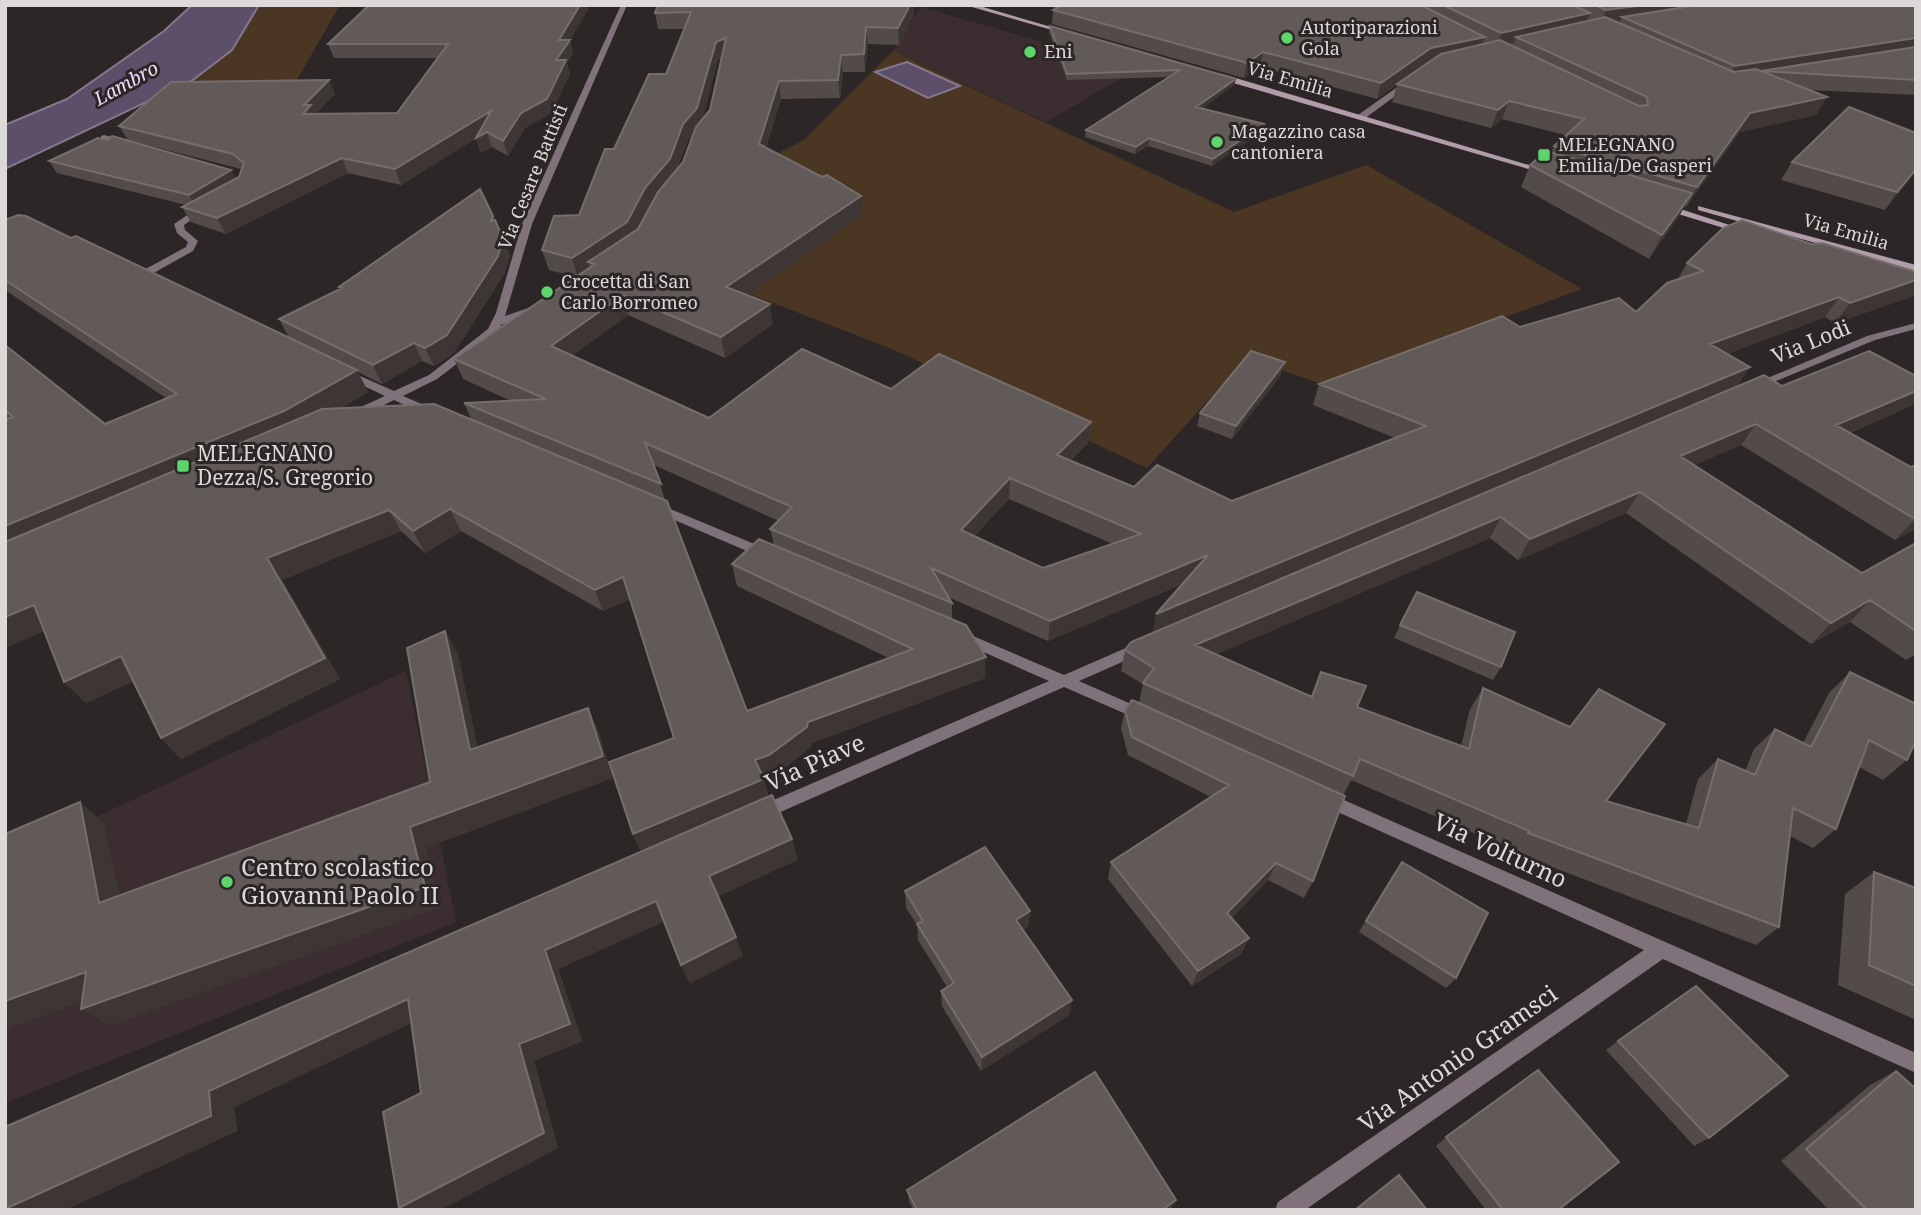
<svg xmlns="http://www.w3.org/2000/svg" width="1921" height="1215" viewBox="0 0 1921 1215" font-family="'Noto Serif',serif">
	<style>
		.built { fill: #3c2e30 }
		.green { fill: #4b3624 }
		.water { fill: #5d4e69; stroke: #84788b; stroke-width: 2 }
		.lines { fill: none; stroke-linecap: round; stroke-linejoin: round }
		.street { fill: #7f727b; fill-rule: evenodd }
		.secondary { fill: #b19caa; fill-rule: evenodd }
		.wall { fill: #524b49; fill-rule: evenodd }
		.shaded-wall { fill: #3d3635 }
		.building { fill: #625a58; stroke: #756e6c; stroke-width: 2; fill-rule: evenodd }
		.poi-dot { fill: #5ed56c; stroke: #2d2627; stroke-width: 2.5 }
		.labels { text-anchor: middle; stroke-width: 6; stroke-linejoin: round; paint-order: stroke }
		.far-poi-label { font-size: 18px; fill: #ded9d9; stroke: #2d2627; text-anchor: start }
		.far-street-label { font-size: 18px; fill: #ded9d9; stroke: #2d2627 }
		.far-water-label { font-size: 19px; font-style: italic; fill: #ecdbfa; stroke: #2d2627 }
		.street-label { font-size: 21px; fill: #ded9d9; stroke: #2d2627 }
		.poi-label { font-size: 21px; fill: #ded9d9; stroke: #2d2627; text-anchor: start }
		.near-street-label { font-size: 24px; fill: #ded9d9; stroke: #2d2627 }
		.near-poi-label { font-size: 24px; fill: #ded9d9; stroke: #2d2627; text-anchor: start }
	</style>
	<rect width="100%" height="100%" fill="#2d2627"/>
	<path class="built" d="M 921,7 L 1137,69 L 1046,122 L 893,51 Z
		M 406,671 L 456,922 L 5,1103 L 5,860 Z"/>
	<path class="green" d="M 259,5 L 340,5 L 295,83 L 268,85 L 193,80 L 232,50 Z
		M 893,51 L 1234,212 L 1366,165 L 1582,289 L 1322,384 L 1246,358 L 1147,468 L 892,349 L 644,253 L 720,183 L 804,140 Z"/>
	<path class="water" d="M 192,5 L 259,5 L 232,50 L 193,80 L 5,169 L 5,125 L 67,99 L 164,31 Z
		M 907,62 L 960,86 L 928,98 L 875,72 Z"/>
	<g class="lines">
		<path class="street" d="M 621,5 L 627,5 L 532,224 L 505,316 L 537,305 L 542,308 L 501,325 L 497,333 L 437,379 L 403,396 L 431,408 L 431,414 L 423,414 L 394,400 L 360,417 L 352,417 L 352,411 L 385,396 L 343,376 L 343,372 L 351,372 L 394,391 L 429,375 L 488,329 L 496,313 L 522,224 Z
			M 1406,81 L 1413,83 L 1364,119 L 1358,119 L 1358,115 Z
			M 104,135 L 130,142 L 131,144 L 127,147 L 101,140 L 101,136 Z
			M 202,205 L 210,207 L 184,225 L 185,230 L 198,241 L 193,251 L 150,275 L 142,275 L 142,271 L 186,247 L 188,242 L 177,233 L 174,224 Z
			M 1916,323 L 1916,329 L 1875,340 L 1759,388 L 1751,388 L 1749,386 L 1867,336 Z
			M 656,503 L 771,551 L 773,554 L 771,557 L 761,557 L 651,510 L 650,507 Z
			M 959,630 L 1064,675 L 1135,644 L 1145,644 L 1147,648 L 1145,652 L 1079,681 L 1147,711 L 1150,715 L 1147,719 L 1142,721 L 1064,687 L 767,818 L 761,820 L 755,818 L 753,813 L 755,808 L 1049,681 L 954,639 L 952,635 L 954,631 Z
			M 1326,792 L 1916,1053 L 1916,1073 L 1663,959 L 1305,1210 L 1275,1210 L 1278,1202 L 1644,950 L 1320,804 L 1318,799 L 1320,794 Z"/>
		<path class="secondary" d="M 965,5 L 976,5 L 1072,33 L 1066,34 Z
			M 1216,74 L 1222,74 L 1549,171 L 1542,173 L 1216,78 Z
			M 1662,205 L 1668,205 L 1751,232 L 1743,234 L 1662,209 Z
			M 1698,206 L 1916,265 L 1916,271 L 1698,210 Z"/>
	</g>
	<path class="wall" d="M 658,5 L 914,5 L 914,15 L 899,45 L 868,44 L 865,72 L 843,72 L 840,98 L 781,99 L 766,147 L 862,215 L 747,295 L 773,324 L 725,358 L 628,315 L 573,355 L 709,418 L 891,389 L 1091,422 L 1088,443 L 1070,461 L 1134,487 L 1232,501 L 1395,438 L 1313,405 L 1319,384 L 1520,327 L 1636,312 L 1678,279 L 1687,263 L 1914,296 L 1835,323 L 1825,317 L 1727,354 L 1737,387 L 1782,386 L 1913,405 L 1850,433 L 1911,467 L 1916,528 L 1895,540 L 1741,445 L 1694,465 L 1862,573 L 1916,543 L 1916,654 L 1906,660 L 1850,622 L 1811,644 L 1626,513 L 1518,560 L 1490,538 L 1216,654 L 1311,696 L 1321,672 L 1357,707 L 1461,746 L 1470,709 L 1483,688 L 1606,801 L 1686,824 L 1698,779 L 1718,759 L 1745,771 L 1754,749 L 1775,729 L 1803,743 L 1829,693 L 1850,672 L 1907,760 L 1883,780 L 1859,767 L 1836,829 L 1813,848 L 1790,836 L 1779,927 L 1756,945 L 1513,852 L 1513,850 L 1351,780 L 1343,796 L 1313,881 L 1304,898 L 1268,880 L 1232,918 L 1249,938 L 1241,954 L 1192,986 L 1108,879 L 1111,862 L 1211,797 L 1128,755 L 1121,728 L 1125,710 L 1139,703 L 1143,684 L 1121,671 L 1125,650 L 1152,633 L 1182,584 L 1048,641 L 948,597 L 952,603 L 952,620 L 985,678 L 812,743 L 810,748 L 774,776 L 764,779 L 768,796 L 792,839 L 797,860 L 718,896 L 743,956 L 690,983 L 681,965 L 664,921 L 558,969 L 582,1041 L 534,1061 L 558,1148 L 440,1210 L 403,1210 L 399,1208 L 421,1093 L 411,1023 L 234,1107 L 237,1131 L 65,1210 L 5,1210 L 641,852 L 633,834 L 674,738 L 630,599 L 603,611 L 461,531 L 425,553 L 401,531 L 282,580 L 340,679 L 181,759 L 161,738 L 133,681 L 86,703 L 64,682 L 44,631 L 5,648 L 5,420 L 8,419 L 5,416 L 5,345 L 105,424 L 166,398 L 5,290 L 5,220 L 71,238 L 289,338 L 279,319 L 340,289 L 339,287 L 493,216 L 503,238 L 510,256 L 504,274 L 454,353 L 434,366 L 422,361 L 382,384 L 358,372 L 368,392 L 339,409 L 471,419 L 464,403 L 511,401 L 463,379 L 454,359 L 576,277 L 549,270 L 542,250 L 579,215 L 614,149 L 666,74 L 684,29 L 658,29 L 655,13 ZM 722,58 L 710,110 L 702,120 L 718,59 ZM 693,135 L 683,162 L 677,169 L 687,142 ZM 654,465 L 779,521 L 770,529 L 774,545 L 732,564 L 737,586 L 889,658 L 747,711 L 665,500 ZM 1009,499 L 1113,544 L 1043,568 L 974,536 Z
		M 1052,5 L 1916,5 L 1916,95 L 1809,90 L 1827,97 L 1816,115 L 1740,132 L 1686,207 L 1685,206 L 1679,216 L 1649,259 L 1521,187 L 1530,165 L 1551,153 L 1554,146 L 1565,135 L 1502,119 L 1491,128 L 1392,102 L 1397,84 L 1428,62 L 1377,99 L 1260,67 L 1244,78 L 1052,24 L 1053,10 L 1056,9 L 1052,7 Z
		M 1050,26 L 1236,79 L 1234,85 L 1202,108 L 1262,131 L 1212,166 L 1148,146 L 1135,154 L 1085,137 L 1086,130 L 1169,77 L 1067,80 L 1049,32 Z
		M 570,41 L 573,53 L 567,63 L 570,74 L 551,113 L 525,128 L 508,156 L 492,147 L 481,153 L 476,138 L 401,185 L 348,173 L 226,234 L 191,222 L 182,207 L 186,205 L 57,173 L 49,161 L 231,170 L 236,179 L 239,177 L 241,170 L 241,169 L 128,140 L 119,126 L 329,80 L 335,94 L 316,113 L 397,113 L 438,58 L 334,58 L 328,44 Z
		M 1792,162 L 1916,171 L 1885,210 L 1781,180 Z
		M 1281,375 L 1232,439 L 1197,426 L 1200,413 Z
		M 1400,625 L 1501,667 L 1493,680 L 1394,638 Z
		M 1874,872 L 1916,888 L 1916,1020 L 1838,985 L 1845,894 Z
		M 1394,873 L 1456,978 L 1446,988 L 1359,932 Z
		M 905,891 L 1030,911 L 1028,927 L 1023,930 L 1072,1000 L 1069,1015 L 981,1071 L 942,1006 L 941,991 L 947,987 L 918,940 L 917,925 L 906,908 Z
		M 1618,1041 L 1709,1138 L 1694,1146 L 1606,1050 Z
		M 1896,1071 L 1916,1210 L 1829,1210 L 1781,1161 L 1870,1085 Z
		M 1446,1137 L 1558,1210 L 1486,1210 L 1436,1146 Z
		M 907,1190 L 1176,1200 L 1170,1210 L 913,1210 L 909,1201 Z"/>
	<path class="shaded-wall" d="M 580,5 L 591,5 L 570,41 L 573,53 L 567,63 L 570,74 L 551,113 L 525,128 L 508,156 L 503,141 L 559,40 Z
		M 910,5 L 914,5 L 914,15 L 899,45 L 898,28 Z
		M 1645,5 L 1743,5 L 1622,17 L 1620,22 L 1600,24 L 1606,10 Z
		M 1590,13 L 1584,27 L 1516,37 L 1514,43 L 1496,47 L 1501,33 Z
		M 866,27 L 868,44 L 865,72 L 864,54 Z
		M 1485,37 L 1480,51 L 1426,63 L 1377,99 L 1381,83 L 1431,48 Z
		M 726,38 L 729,56 L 718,59 L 701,126 L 687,142 L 674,178 L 649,207 L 632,241 L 595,264 L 588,262 L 590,269 L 578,278 L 572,258 L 645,188 L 683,124 L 716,42 Z
		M 1916,38 L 1916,50 L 1758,72 L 1727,81 L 1735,66 Z
		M 1263,52 L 1260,67 L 1244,78 L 1247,63 Z
		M 841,55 L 843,72 L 840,98 L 838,80 Z
		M 1236,79 L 1234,85 L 1195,114 L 1196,107 Z
		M 329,80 L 335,94 L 315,115 L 303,114 L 304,105 Z
		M 779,81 L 781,99 L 762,162 L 759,144 Z
		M 1827,97 L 1816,115 L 1740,132 L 1686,207 L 1697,187 L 1750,113 Z
		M 1509,101 L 1502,119 L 1491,128 L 1498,110 Z
		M 491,111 L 496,126 L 401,185 L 395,169 Z
		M 1264,124 L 1262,131 L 1212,166 L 1213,159 Z
		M 487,132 L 492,147 L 481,153 L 476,138 Z
		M 1149,138 L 1148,146 L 1135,154 L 1136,147 Z
		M 342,158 L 348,173 L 226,234 L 217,218 Z
		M 1916,169 L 1916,171 L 1885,210 L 1897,192 Z
		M 231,170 L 238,182 L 196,207 L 189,195 Z
		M 1692,193 L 1679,216 L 1649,259 L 1662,235 Z
		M 861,196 L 862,215 L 729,308 L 726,287 Z
		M 503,238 L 510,256 L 504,274 L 454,353 L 434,366 L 425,348 Z
		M 1916,280 L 1916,293 L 1914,296 L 1835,323 L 1850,303 Z
		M 623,295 L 628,315 L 558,366 L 551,346 Z
		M 1839,297 L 1825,317 L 1697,365 L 1710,344 Z
		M 770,304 L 773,324 L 725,358 L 721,337 Z
		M 414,343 L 422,361 L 382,384 L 373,365 Z
		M 1285,362 L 1281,375 L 1232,439 L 1236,426 Z
		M 1750,367 L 1736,388 L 1152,635 L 1156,614 Z
		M 357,370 L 368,392 L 297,433 L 5,556 L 5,526 Z
		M 1916,391 L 1916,403 L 1913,405 L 1820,446 L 1836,425 Z
		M 1091,422 L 1088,443 L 1055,476 L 1057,455 Z
		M 1756,424 L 1741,445 L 1666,477 L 1680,456 Z
		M 1010,478 L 1009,499 L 961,551 L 961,530 Z
		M 1640,492 L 1626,513 L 1518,560 L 1530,539 Z
		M 450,509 L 461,531 L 425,553 L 413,531 Z
		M 389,510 L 401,531 L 282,580 L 340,679 L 181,759 L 161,738 L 267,558 Z
		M 1501,517 L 1490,538 L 1190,666 L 1195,645 Z
		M 1916,518 L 1916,528 L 1895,540 Z
		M 1208,555 L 1203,576 L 1048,641 L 1050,621 Z
		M 623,577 L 631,598 L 603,611 L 595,590 Z
		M 1870,600 L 1850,622 L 1811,644 L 1831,623 Z
		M 34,605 L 56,626 L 5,648 L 5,617 Z
		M 445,631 L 458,654 L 483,772 L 470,750 Z
		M 121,656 L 141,677 L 86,703 L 64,682 Z
		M 986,657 L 985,678 L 812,743 L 810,748 L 774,776 L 764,779 L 769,799 L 642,854 L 633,834 L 808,722 Z
		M 588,708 L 598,730 L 613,778 L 426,848 L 441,907 L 110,1026 L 81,1009 L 410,827 Z
		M 80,802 L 104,823 L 125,922 L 99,903 Z
		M 792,839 L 797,860 L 717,896 L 709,876 Z
		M 1276,863 L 1268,880 L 1221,929 L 1227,913 Z
		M 656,901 L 666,921 L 558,969 L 582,1041 L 534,1061 L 558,1148 L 440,1210 L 403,1210 L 399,1208 L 519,1044 L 545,950 Z
		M 1030,911 L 1028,927 L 1015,936 L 1016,920 Z
		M 736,937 L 743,956 L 690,983 L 681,965 Z
		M 1249,938 L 1241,954 L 1192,986 L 1198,971 Z
		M 86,972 L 113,990 L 5,1030 L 5,1001 Z
		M 408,999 L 426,1016 L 234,1107 L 237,1131 L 65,1210 L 5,1210 L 209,1091 Z
		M 1072,1000 L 1069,1015 L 981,1071 L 982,1057 Z
		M 1176,1200 L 1170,1210 L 1162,1210 Z"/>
	<path class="building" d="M 369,5 L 580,5 L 559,40 L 570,40 L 556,60 L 566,60 L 547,99 L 521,113 L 503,141 L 487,132 L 476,138 L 491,111 L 395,169 L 342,158 L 217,218 L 182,207 L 239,177 L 244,163 L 233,154 L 119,126 L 171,82 L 329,80 L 304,105 L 311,105 L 303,114 L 397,113 L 448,44 L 328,44 Z
		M 658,5 L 910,5 L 898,28 L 866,27 L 864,54 L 841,55 L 838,80 L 779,81 L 759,144 L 822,177 L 827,175 L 861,196 L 726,287 L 770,304 L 721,337 L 623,295 L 551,346 L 709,418 L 802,349 L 891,389 L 939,354 L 1091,422 L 1057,455 L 1134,487 L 1157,465 L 1232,501 L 1426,426 L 1319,384 L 1502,316 L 1520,327 L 1619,298 L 1636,312 L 1667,283 L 1703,271 L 1687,263 L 1723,228 L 1742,220 L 1811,244 L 1822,243 L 1916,272 L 1916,280 L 1850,303 L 1839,297 L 1710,344 L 1750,367 L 1156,614 L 1208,555 L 1050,621 L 931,568 L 952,603 L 770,529 L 792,507 L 645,443 L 661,484 L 464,403 L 546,399 L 454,359 L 595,264 L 588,262 L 638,229 L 658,192 L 683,162 L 696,127 L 710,110 L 726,38 L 716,42 L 697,108 L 683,124 L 670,159 L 645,188 L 627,222 L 572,258 L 542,250 L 554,216 L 579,215 L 605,149 L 614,149 L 649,74 L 666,74 L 691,12 L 655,13 ZM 1010,478 L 1141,534 L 1043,568 L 961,530 Z
		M 1063,5 L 1421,5 L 1485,37 L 1431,48 L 1381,83 L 1263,52 L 1247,63 L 1053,10 Z
		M 1443,5 L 1573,5 L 1590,13 L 1501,33 Z
		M 1595,5 L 1645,5 L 1606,10 Z
		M 1698,5 L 1916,5 L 1916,38 L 1735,66 L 1622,17 Z
		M 1605,17 L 1734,72 L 1756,69 L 1827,97 L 1750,113 L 1697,187 L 1554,146 L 1584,119 L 1509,101 L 1498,110 L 1397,84 L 1441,54 L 1500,40 L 1639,106 L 1648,105 L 1647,97 L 1516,37 Z
		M 1050,26 L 1236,79 L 1196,107 L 1264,124 L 1213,159 L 1149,138 L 1136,147 L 1086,130 L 1180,70 L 1067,74 Z
		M 1916,47 L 1916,80 L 1761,71 Z
		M 1849,107 L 1916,133 L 1916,169 L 1897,192 L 1792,162 Z
		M 112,136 L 231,170 L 189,195 L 49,161 L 98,138 L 108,140 Z
		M 1546,151 L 1692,193 L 1662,235 L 1530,165 Z
		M 480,189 L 493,216 L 491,221 L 495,220 L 503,238 L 498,256 L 447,335 L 425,348 L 414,343 L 373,365 L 279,319 L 342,288 L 339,287 Z
		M 18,215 L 26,216 L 71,238 L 76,236 L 357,370 L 284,411 L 5,526 L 5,420 L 13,417 L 5,410 L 5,345 L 105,424 L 177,394 L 5,280 L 5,220 Z
		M 1251,351 L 1285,362 L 1236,426 L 1200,413 Z
		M 1869,351 L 1916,376 L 1916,391 L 1836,425 L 1911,467 L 1916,465 L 1916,518 L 1915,519 L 1756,424 L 1680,456 L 1862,573 L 1916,543 L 1916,631 L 1870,600 L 1831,623 L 1640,492 L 1530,539 L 1501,517 L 1195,645 L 1312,697 L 1321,672 L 1366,686 L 1357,707 L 1469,749 L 1483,688 L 1570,727 L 1599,689 L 1665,724 L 1606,801 L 1699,828 L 1718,759 L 1755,775 L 1775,729 L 1811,747 L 1850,672 L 1916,704 L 1916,740 L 1907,760 L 1869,740 L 1836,829 L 1793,808 L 1779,927 L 1528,833 L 1529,831 L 1360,759 L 1353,776 L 1143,683 L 1154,668 L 1125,650 L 1131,642 L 1764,375 L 1782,386 Z
		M 434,404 L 667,501 L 747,711 L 913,649 L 732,564 L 759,539 L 966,625 L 986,657 L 808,722 L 807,727 L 769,755 L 755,760 L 764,779 L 633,834 L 609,762 L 674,738 L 623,577 L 595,590 L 450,509 L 413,531 L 389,510 L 267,558 L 325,658 L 161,738 L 121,656 L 64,682 L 34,605 L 5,617 L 5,542 L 322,409 Z
		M 1417,592 L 1515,632 L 1501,667 L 1400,625 Z
		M 445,631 L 470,750 L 588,708 L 603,756 L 410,827 L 425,887 L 81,1009 L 86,972 L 5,1001 L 5,834 L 80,802 L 99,903 L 430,782 L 407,648 Z
		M 1132,700 L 1345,796 L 1313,881 L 1276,863 L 1227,913 L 1249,938 L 1198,971 L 1111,862 L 1229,785 L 1132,737 L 1125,710 Z
		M 772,795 L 792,839 L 709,876 L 736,937 L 681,965 L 656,901 L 545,950 L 570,1024 L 519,1044 L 544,1133 L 399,1208 L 383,1112 L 421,1093 L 408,999 L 209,1091 L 211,1116 L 5,1209 L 5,1127 Z
		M 985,847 L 1030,911 L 1016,920 L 1072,1000 L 982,1057 L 941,991 L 954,983 L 917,924 L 923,921 L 905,891 Z
		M 1402,862 L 1488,913 L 1456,978 L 1366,921 Z
		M 1874,872 L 1916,888 L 1916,986 L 1869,965 Z
		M 1696,986 L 1788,1076 L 1709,1138 L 1618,1041 Z
		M 1538,1070 L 1619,1162 L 1558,1210 L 1503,1210 L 1446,1137 Z
		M 1896,1071 L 1916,1089 L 1916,1210 L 1867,1210 L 1806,1149 Z
		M 1095,1072 L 1176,1200 L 1162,1210 L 917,1210 L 907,1190 Z
		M 1399,1175 L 1427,1210 L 1355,1210 Z"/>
	<g class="poi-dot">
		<circle cx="1287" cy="38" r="7"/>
		<circle cx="1030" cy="52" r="7"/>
		<circle cx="1217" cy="142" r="7"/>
		<rect x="1537" y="148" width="14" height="14" rx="3.5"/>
		<circle cx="547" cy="292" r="7"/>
		<rect x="176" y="459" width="14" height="14" rx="3.5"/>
		<circle cx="227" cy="882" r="7"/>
	</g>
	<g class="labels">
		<g class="far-poi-label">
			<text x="1301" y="34">Autoriparazioni<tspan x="1301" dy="21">Gola</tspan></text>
			<text x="1044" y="58">Eni</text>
			<text x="1231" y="138">Magazzino casa<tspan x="1231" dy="21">cantoniera</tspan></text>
			<text x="1558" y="151">MELEGNANO<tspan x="1558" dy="21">Emilia/De Gasperi</tspan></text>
			<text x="561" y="288">Crocetta di San<tspan x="561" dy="21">Carlo Borromeo</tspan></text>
		</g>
		<g class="far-street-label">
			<text transform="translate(1290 80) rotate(16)" y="6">Via Emilia</text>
			<text transform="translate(533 177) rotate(-68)" y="6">Via Cesare Battisti</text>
			<text transform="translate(1846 232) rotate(16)" y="6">Via Emilia</text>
		</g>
		<g class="far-water-label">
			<text transform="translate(126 83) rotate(-29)" y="7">Lambro</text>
		</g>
		<g class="street-label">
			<text transform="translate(1811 342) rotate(-22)" y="7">Via Lodi</text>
		</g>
		<g class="poi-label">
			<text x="197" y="461">MELEGNANO<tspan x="197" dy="24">Dezza/S. Gregorio</tspan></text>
		</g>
		<g class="near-street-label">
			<text transform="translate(815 763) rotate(-24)" y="8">Via Piave</text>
			<text transform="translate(1500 851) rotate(25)" y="8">Via Volturno</text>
			<text transform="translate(1458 1059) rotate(-35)" y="8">Via Antonio Gramsci</text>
		</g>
		<g class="near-poi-label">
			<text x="241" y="876">Centro scolastico<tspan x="241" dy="28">Giovanni Paolo II</tspan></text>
		</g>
	</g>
	<rect width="1921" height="1215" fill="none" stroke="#ded9d9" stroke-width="14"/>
</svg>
